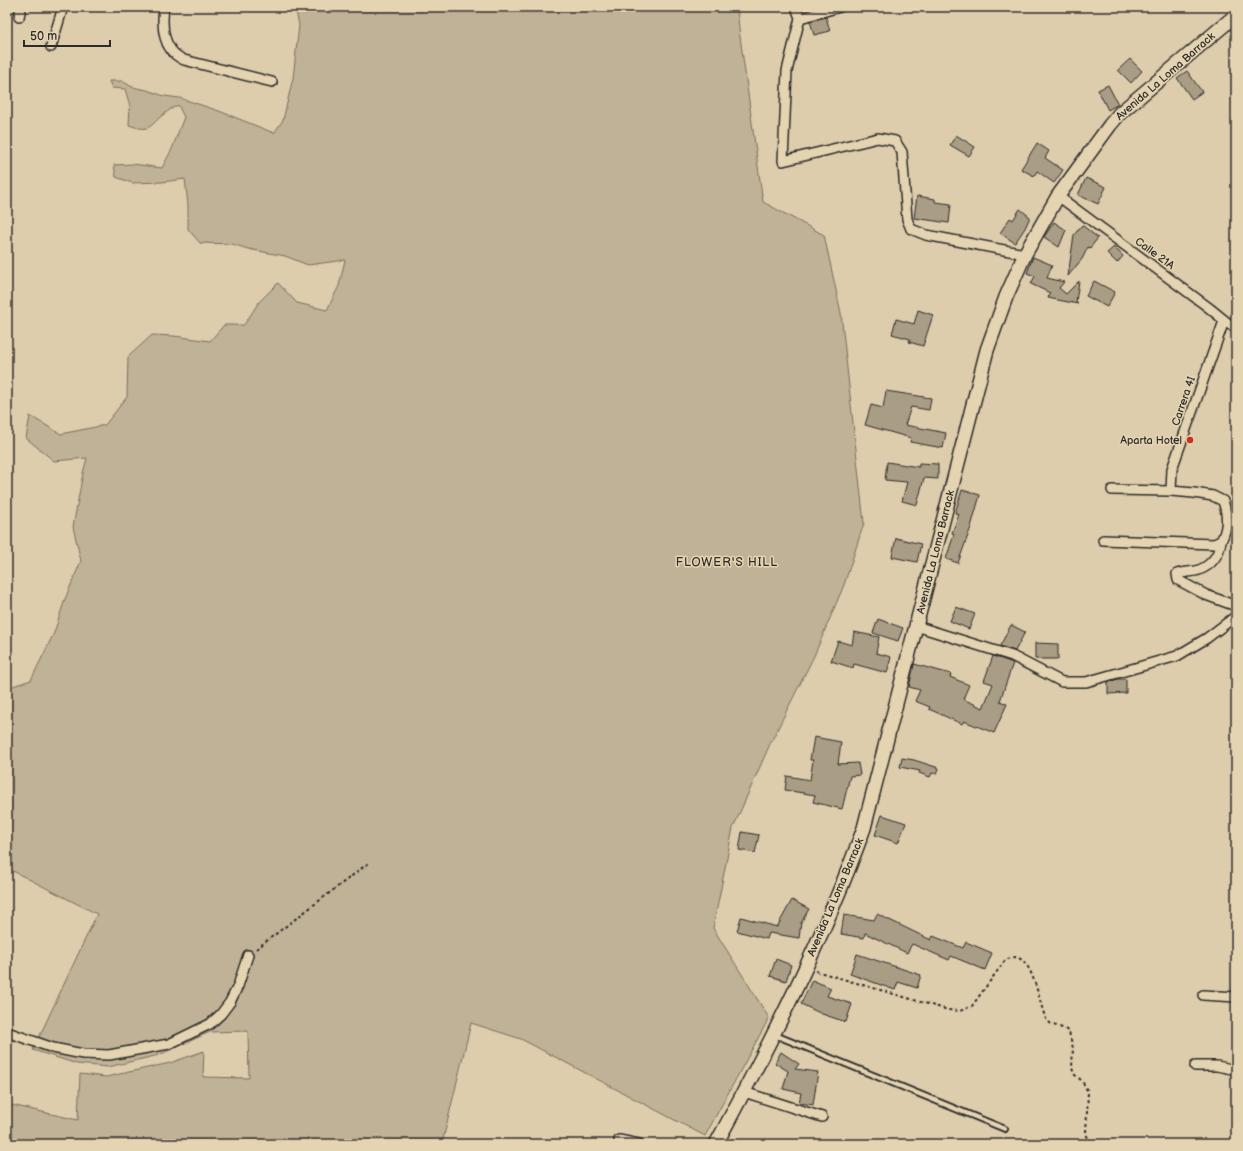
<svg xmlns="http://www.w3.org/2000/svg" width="1243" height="1151" viewBox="0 0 1243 1151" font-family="'Balsamiq Sans',sans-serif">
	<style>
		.green { fill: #c0b296; stroke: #766e60 }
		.building { fill: #a99d85; stroke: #2b2b2b }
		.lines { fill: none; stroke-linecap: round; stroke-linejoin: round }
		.service-casing { stroke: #2b2b2b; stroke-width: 8 }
		.minor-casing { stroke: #2b2b2b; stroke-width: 12 }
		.secondary-casing { stroke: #2b2b2b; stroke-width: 16 }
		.path { stroke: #2b2b2b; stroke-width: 2; stroke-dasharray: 3 3; stroke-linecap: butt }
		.service { stroke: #e5d4b1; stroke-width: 4.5 }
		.minor { stroke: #e5d4b1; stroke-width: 9 }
		.secondary { stroke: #e5d4b1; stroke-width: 13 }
		.poi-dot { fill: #c8321e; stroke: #e5d4b1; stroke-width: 1.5 }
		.labels { text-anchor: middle; stroke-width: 3; stroke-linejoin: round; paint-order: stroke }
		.street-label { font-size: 11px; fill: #2b2b2b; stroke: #e5d4b1 }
		.poi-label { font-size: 11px; fill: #2b2b2b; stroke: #e5d4b1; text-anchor: end }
		.neighbourhood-label { font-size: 12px; letter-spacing: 1px; fill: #2b2b2b; stroke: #e5d4b1 }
	</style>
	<rect width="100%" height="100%" fill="#decdac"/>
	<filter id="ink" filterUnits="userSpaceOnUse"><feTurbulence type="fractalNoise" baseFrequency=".025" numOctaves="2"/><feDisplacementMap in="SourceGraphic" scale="8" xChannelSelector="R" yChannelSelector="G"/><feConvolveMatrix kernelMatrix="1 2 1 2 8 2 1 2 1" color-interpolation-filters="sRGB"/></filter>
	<g filter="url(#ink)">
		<path class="green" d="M 295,7 L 737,7 L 739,29 L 763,202 L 824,235 L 841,313 L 864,523 L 844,585 L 814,656 L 770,744 L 733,828 L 713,928 L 769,1018 L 705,1136 L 521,1039 L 471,1023 L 442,1144 L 7,1144 L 7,1104 L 78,1120 L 80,1074 L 106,1077 L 170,1063 L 204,1051 L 203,1077 L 249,1078 L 248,1031 L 210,1032 L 159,1055 L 108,1067 L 77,1064 L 33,1050 L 97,914 L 7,868 L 7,688 L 31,680 L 54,633 L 65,599 L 81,561 L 73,527 L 83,473 L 87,458 L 54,461 L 26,438 L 30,416 L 61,434 L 105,425 L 127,397 L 128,357 L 152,335 L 174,336 L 210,341 L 224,325 L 244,325 L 259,302 L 278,283 L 297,303 L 327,310 L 339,286 L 345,260 L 308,265 L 285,256 L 248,249 L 232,244 L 200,243 L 188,229 L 188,205 L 185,179 L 162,182 L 132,183 L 116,177 L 114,165 L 133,164 L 162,168 L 172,149 L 184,117 L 178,105 C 173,108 169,110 164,114 C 149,126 151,133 129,125 L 130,106 L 125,89 L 112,88 L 109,81 L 122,81 L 132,87 L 147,90 L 164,96 L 180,98 L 219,111 L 274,133 L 283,120 L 293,78 L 299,25 Z"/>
		<path class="building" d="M 826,17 L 830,31 L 814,35 L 810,21 Z
			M 1130,59 L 1142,71 L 1131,83 L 1118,70 Z
			M 1187,71 L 1202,92 L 1192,99 L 1177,78 Z
			M 1108,85 L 1118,104 L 1108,110 L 1098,90 Z
			M 956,135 L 975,147 L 969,156 L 950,145 Z
			M 1037,143 L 1049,151 L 1045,158 L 1063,170 L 1054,183 L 1037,171 L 1034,176 L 1021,169 Z
			M 1086,178 L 1106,187 L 1098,204 L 1078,195 Z
			M 917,196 L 935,199 L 935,202 L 951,204 L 949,223 L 914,218 Z
			M 1020,209 L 1030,217 L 1025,228 L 1015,243 L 1000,233 L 1010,218 L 1013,220 Z
			M 1054,222 L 1066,230 L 1059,247 L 1044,237 Z
			M 1082,225 L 1098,238 L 1090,248 L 1088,247 L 1082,259 L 1068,276 L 1074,235 Z
			M 1114,247 L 1123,256 L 1117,263 L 1107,253 Z
			M 1033,257 L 1052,265 L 1047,278 L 1064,282 L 1059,288 L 1066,294 L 1079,281 L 1076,302 L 1078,304 L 1048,298 L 1050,293 L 1031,284 L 1035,276 L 1027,273 Z
			M 1094,281 L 1115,292 L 1107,307 L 1086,296 Z
			M 918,310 L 933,315 L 923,346 L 909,342 L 910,339 L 892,334 L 896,319 L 914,324 Z
			M 886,391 L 931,398 L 929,410 L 911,407 L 905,425 L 946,433 L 943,448 L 910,442 L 911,438 L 865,425 L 871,405 L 883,408 Z
			M 887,462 L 919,467 L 919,463 L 938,464 L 938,479 L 924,478 L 917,505 L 902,501 L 907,482 L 885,480 Z
			M 962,490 L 980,495 L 971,527 L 958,563 L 946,559 L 954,534 L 952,533 L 959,514 L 955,513 Z
			M 896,538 L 921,544 L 917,562 L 892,557 Z
			M 956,607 L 975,614 L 969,629 L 950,621 Z
			M 878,619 L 903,628 L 898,641 L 873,633 Z
			M 1011,625 L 1025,632 L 1015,651 L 1000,646 Z
			M 854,632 L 879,637 L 876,653 L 891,657 L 887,673 L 854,664 L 853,668 L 831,661 L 838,641 L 852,645 Z
			M 1035,643 L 1058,644 L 1058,659 L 1035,659 Z
			M 993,656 L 1013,663 L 1000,701 L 1007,704 L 994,733 L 964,721 L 962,724 L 929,709 L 930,707 L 915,701 L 920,690 L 909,687 L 914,664 L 951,674 L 950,677 L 969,685 L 963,699 L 983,708 L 993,684 L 984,681 Z
			M 1118,679 L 1126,679 L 1126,693 L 1108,694 L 1108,682 Z
			M 814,737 L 841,742 L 838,764 L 858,763 L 860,775 L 850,776 L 842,809 L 813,802 L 815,795 L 785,790 L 787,776 L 810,780 L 813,760 L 810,760 Z
			M 902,758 L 914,760 L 939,768 L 937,774 L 932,773 L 930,777 L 919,773 L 920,771 L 900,767 Z
			M 882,815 L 906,823 L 898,843 L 875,835 Z
			M 742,832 L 759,835 L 755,853 L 739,850 Z
			M 792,900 L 809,909 L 801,923 L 799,938 L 769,933 L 767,939 L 737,931 L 741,917 L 777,927 Z
			M 877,914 L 931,940 L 933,936 L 963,948 L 966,942 L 992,953 L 985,970 L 951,956 L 949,960 L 912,944 L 907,953 L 865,933 L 864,938 L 841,934 L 844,915 L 874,920 Z
			M 857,954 L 921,975 L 917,988 L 898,982 L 895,990 L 850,974 Z
			M 776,959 L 791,965 L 786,981 L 770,976 Z
			M 812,980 L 831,988 L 827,996 L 852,1004 L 846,1022 L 822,1014 L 801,1004 Z
			M 781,1052 L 799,1064 L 795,1069 L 818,1072 L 813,1105 L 799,1103 L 801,1093 L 783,1089 L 788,1071 L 775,1063 Z"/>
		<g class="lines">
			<defs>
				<path id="service" d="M 775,1035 L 1005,1129"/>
				<path id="minor" d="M 164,7 C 162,22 162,38 171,50 C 174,54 180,58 184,60 L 272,82
					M 796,7 L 800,18 L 787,71 L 783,161 L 878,138 L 895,141 L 902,152 L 907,219 L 911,229 L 926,235 L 1025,254
					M 19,17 L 21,7
					M 800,18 L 840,7
					M 51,47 L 63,7
					M 1058,196 L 1208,307 L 1229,324 L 1236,328
					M 1171,491 L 1172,469 L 1224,321
					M 1103,540 L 1214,544 L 1221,541 C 1228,528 1228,516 1223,501 L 1213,496 L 1194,493 L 1171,491 L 1112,490
					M 1221,541 C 1219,555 1212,565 1199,570 C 1194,572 1184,572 1177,574 L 1178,580 L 1206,595 L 1236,606
					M 916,626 L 1012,656 L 1062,682 L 1086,682 L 1177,656 L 1207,638 L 1236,616
					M 1203,995 L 1236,997
					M 7,1032 L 53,1048 L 83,1054 L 109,1055 L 169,1044 L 210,1024 L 221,1014 L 230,1002 L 238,986 L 248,955
					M 1195,1066 L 1217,1066 L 1236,1070
					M 744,1092 L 822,1117
					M 619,1140 L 639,1144"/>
				<path id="secondary" d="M 716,1144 C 771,1042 824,938 864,828 L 987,350 L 1006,297 L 1025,254 L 1058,196 L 1110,125 L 1120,113 L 1236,15"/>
			</defs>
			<use href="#service" class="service-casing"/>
			<use href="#minor" class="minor-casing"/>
			<use href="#secondary" class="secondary-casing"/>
			<path class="path" d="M 256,949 L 370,862
				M 816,971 L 948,1010 L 960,1011 L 972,1006 L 1006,959 C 1009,959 1013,957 1015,957 C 1034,959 1039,1004 1046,1019 L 1051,1024 L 1065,1029 L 1069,1032 L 1073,1048 L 1072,1068 L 1074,1074 L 1082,1081 L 1088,1092 L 1086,1133 L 1090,1144"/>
			<use href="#service" class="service"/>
			<use href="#minor" class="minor"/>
			<use href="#secondary" class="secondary"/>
		</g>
	</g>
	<circle class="poi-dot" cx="1190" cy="440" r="4"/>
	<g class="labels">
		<g class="street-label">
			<text transform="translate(1165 76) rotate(-41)" y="4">Avenida La Loma Barrack</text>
			<text transform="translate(1155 253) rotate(36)" y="4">Calle 21A</text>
			<text transform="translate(1183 401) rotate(-71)" y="4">Carrera 4I</text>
			<text transform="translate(935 552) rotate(-76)" y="4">Avenida La Loma Barrack</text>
			<text transform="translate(835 897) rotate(-67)" y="4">Avenida La Loma Barrack</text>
		</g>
		<g class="poi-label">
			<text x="1182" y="444">Aparta Hotel</text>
		</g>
		<g class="neighbourhood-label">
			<text x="727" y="566">FLOWER'S HILL</text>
		</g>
	</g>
	<rect width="1243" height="1151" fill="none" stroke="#e5d4b1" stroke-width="24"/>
	<rect x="12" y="12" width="1219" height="1127" fill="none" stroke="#2b2b2b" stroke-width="1.5" filter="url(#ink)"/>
	<path d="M24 40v6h86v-6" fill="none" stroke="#2b2b2b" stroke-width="2"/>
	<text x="30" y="40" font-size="12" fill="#2b2b2b" stroke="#e5d4b1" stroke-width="3" paint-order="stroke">50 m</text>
</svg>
